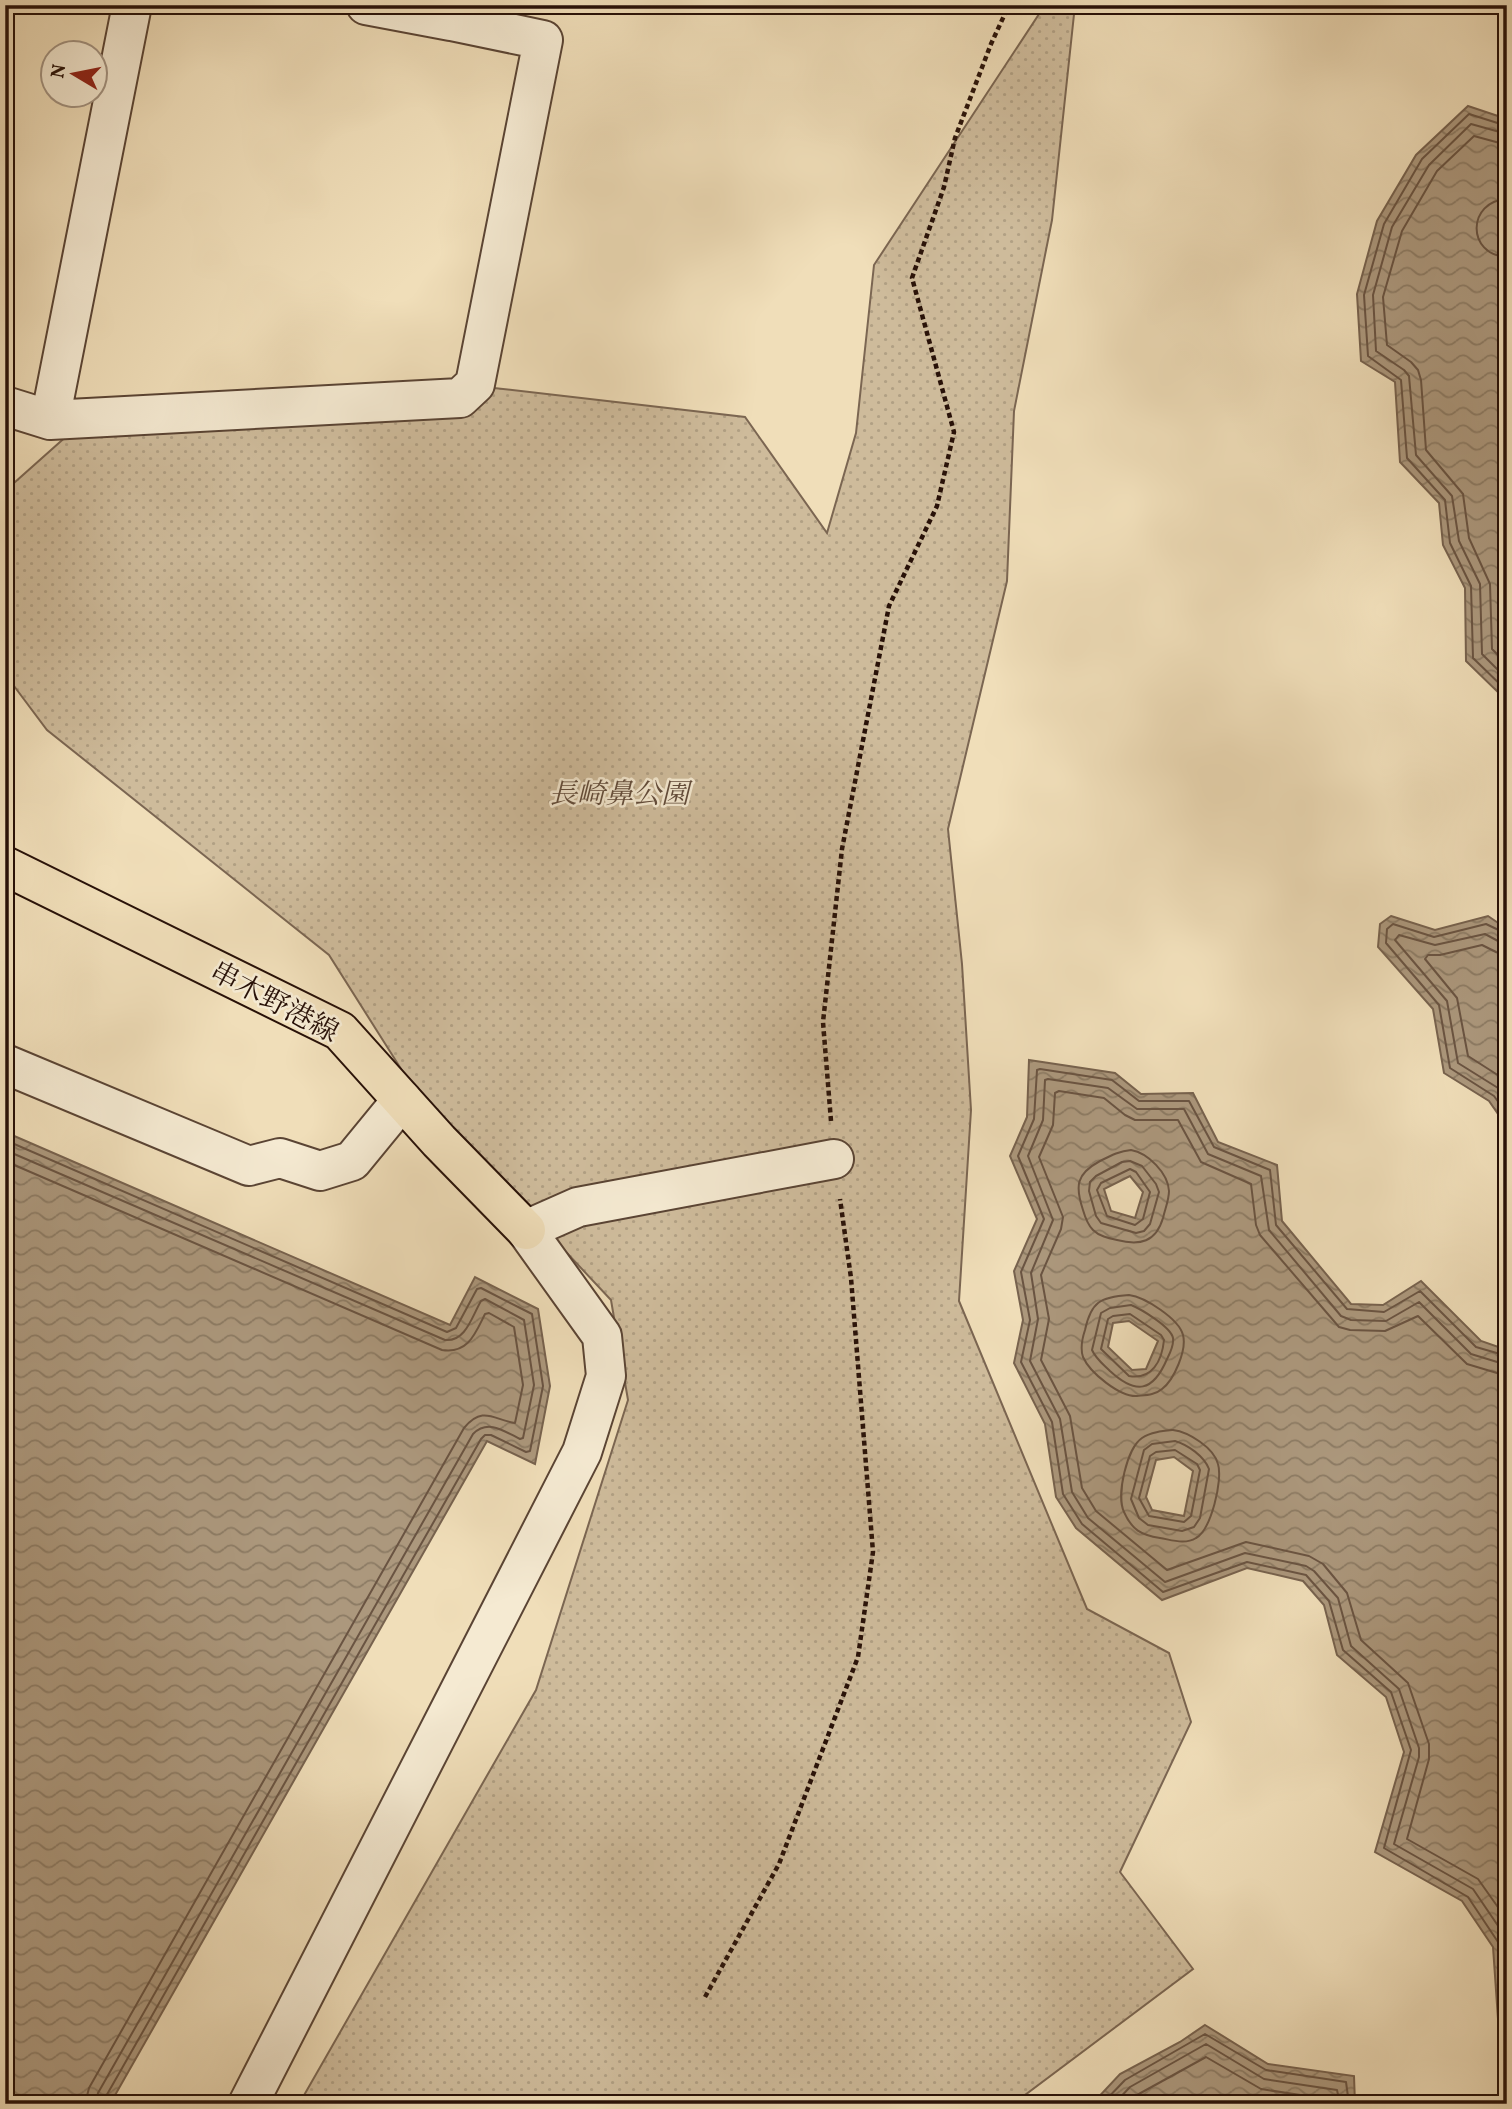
<svg xmlns="http://www.w3.org/2000/svg" width="1512" height="2109" viewBox="0 0 1512 2109" font-family="Vollkorn,'Noto Serif JP',serif">
	<style>
		.green { fill: url(#green-dots); stroke: #7b6652; stroke-width: 2 }
		.water { fill: url(#water-waves); stroke: #77624e; stroke-width: 2; fill-rule: evenodd }
		.lines { fill: none; stroke-linecap: round; stroke-linejoin: round }
		.shore { stroke: #6a5442; stroke-width: 2 }
		.minor-casing { stroke: #5a4434; stroke-width: 42 }
		.major-casing { stroke: #281108; stroke-width: 42 }
		.path { stroke: #281108; stroke-width: 4.5; stroke-dasharray: 5 3.5; stroke-linecap: butt }
		.minor { stroke: #f5ead2; stroke-width: 38 }
		.major { stroke: #f0deb9; stroke-width: 38 }
		.labels { text-anchor: middle; stroke-width: 5; stroke-linejoin: round; paint-order: stroke }
		.park-label { font-size: 28px; font-style: italic; fill: #624c3b; stroke: #f5ead2 }
		.street-label { font-size: 28px; fill: #281108; stroke: #f5ead2 }
	</style>
	<defs>
		<pattern id="green-dots" width="8" height="8" patternUnits="userSpaceOnUse" patternTransform="scale(1.75)"><rect width="8" height="8" fill="#cebb9b"/><path d="M2 2h.1M6 6h.1" fill="none" stroke="#b1a084" stroke-width="1.8" stroke-linecap="round"/></pattern>
		<pattern id="water-waves" width="16" height="10" patternUnits="userSpaceOnUse" patternTransform="scale(1.75)"><rect width="16" height="10" fill="#ac987d"/><path d="M0 5q4-4 8 0t8 0" fill="none" stroke="#8c7b64"/></pattern>
	</defs>
	<rect width="100%" height="100%" fill="#f0deb9"/>
	<filter id="stains"><feTurbulence type="fractalNoise" baseFrequency=".00286" numOctaves="4"/><feColorMatrix values="0 0 0 0 .2 0 0 0 0 .09 0 0 0 0 .02 0 0 0 .5 -.17"/></filter>
	<radialGradient id="worn" r=".72"><stop offset=".6" stop-color="#630" stop-opacity="0"/><stop offset="1" stop-color="#630" stop-opacity=".3"/></radialGradient>
	<path class="green" d="M 1045,5 L 1075,5 L 1052,220 L 1014,411 L 1007,581 L 948,829 L 962,964 L 971,1110 L 959,1301 L 1087,1609 L 1169,1653 L 1191,1722 L 1120,1872 L 1193,1969 L 1013,2104 L 299,2104 L 536,1690 L 628,1400 L 611,1300 L 415,1091 L 329,955 L 47,730 L 5,674 L 5,491 L 69,434 L 494,388 L 745,417 L 827,533 L 856,433 L 874,265 Z"/>
	<path class="water" d="M 1468,106 L 1507,119 L 1507,220 L 1502,229 L 1507,233 L 1507,701 L 1466,661 L 1465,588 L 1443,545 L 1439,503 L 1400,462 L 1395,382 L 1361,361 L 1357,294 L 1377,221 L 1416,155 Z
		M 1391,916 L 1435,930 L 1488,916 L 1507,929 L 1507,1127 L 1489,1101 L 1444,1073 L 1433,1009 L 1378,947 L 1380,924 Z
		M 1029,1060 L 1115,1073 L 1141,1094 L 1193,1093 L 1218,1142 L 1277,1165 L 1282,1221 L 1351,1304 L 1383,1305 L 1421,1281 L 1481,1341 L 1507,1350 L 1507,2024 L 1498,2019 L 1493,1947 L 1462,1901 L 1375,1852 L 1404,1752 L 1386,1697 L 1337,1655 L 1324,1605 L 1303,1581 L 1247,1568 L 1162,1600 L 1076,1528 L 1056,1497 L 1045,1424 L 1014,1363 L 1023,1320 L 1014,1271 L 1037,1219 L 1010,1156 L 1027,1117 ZM 1130,1176 L 1143,1192 L 1135,1218 L 1111,1211 L 1104,1189 ZM 1129,1321 L 1158,1341 L 1146,1369 L 1132,1370 L 1108,1347 L 1113,1323 ZM 1174,1457 L 1193,1471 L 1184,1516 L 1152,1510 L 1146,1497 L 1156,1460 Z
		M 5,1132 L 450,1325 L 475,1277 L 538,1309 L 550,1386 L 535,1464 L 487,1441 L 110,2104 L 5,2104 Z
		M 1205,2025 L 1268,2064 L 1354,2076 L 1355,2104 L 1092,2104 L 1120,2074 L 1180,2042 Z"/>
	<g class="lines">
		<path class="shore" d="M 1507,126 L 1469,114 L 1422,159 L 1384,224 L 1364,295 L 1368,356 L 1401,380 L 1407,458 L 1445,500 L 1450,543 L 1471,586 L 1473,658 L 1507,691
			M 1507,134 L 1471,124 L 1429,165 L 1392,227 L 1373,295 L 1376,351 L 1404,370 L 1409,376 L 1416,455 L 1452,496 L 1459,541 L 1480,584 L 1482,654 L 1507,679
			M 1507,145 L 1474,136 L 1437,171 L 1402,231 L 1383,297 L 1387,345 L 1411,362 L 1418,370 L 1421,380 L 1426,450 L 1463,494 L 1469,538 L 1490,584 L 1492,649 L 1507,664
			M 1507,199 C 1467,201 1466,255 1507,257
			M 1507,934 L 1486,924 L 1434,937 L 1393,924 L 1387,929 L 1386,943 L 1439,1005 L 1450,1068 L 1494,1096 L 1507,1114
			M 1507,943 L 1498,941 L 1485,934 L 1435,945 L 1399,935 L 1395,940 L 1447,1001 L 1458,1063 L 1498,1088 L 1507,1099
			M 1507,953 L 1496,952 L 1482,945 L 1440,955 L 1428,955 L 1425,959 L 1457,998 L 1468,1056 L 1507,1081
			M 5,1140 L 447,1332 L 456,1328 L 477,1289 L 481,1288 L 532,1314 L 543,1386 L 530,1451 L 526,1452 L 491,1435 L 485,1435 L 481,1439 L 105,2098 L 104,2104
			M 5,1150 L 445,1340 C 466,1342 472,1316 481,1301 L 485,1299 L 524,1320 L 534,1385 L 523,1438 L 520,1439 C 504,1431 488,1419 473,1434 L 98,2093 L 96,2104
			M 1131,1150 C 1148,1153 1168,1173 1169,1191 C 1169,1200 1165,1209 1163,1218 C 1156,1242 1140,1246 1117,1240 C 1108,1238 1099,1236 1093,1230 C 1087,1224 1085,1217 1083,1210 C 1075,1186 1076,1174 1100,1161 C 1110,1156 1119,1151 1131,1150 Z
			M 5,1161 L 442,1350 C 468,1354 475,1334 485,1314 L 489,1313 L 514,1327 L 523,1385 L 515,1423 C 494,1420 483,1405 464,1428 L 89,2088 L 85,2104
			M 1130,1161 L 1142,1166 L 1156,1184 L 1159,1192 L 1150,1224 L 1144,1231 L 1136,1233 L 1101,1223 L 1096,1216 L 1089,1191 L 1090,1182 L 1096,1176 L 1122,1162 Z
			M 1130,1169 L 1136,1172 L 1150,1192 L 1143,1219 L 1135,1225 L 1107,1216 L 1097,1190 L 1101,1183 Z
			M 1129,1295 C 1145,1297 1179,1319 1183,1335 C 1187,1350 1174,1380 1162,1389 C 1155,1395 1146,1395 1137,1396 C 1120,1397 1090,1373 1083,1357 C 1080,1348 1082,1339 1085,1330 C 1091,1302 1100,1297 1129,1295 Z
			M 1131,1305 C 1141,1309 1171,1327 1173,1338 C 1174,1346 1170,1353 1167,1359 C 1153,1392 1136,1395 1110,1371 C 1103,1364 1096,1359 1092,1350 L 1101,1313 L 1110,1308 Z
			M 1130,1314 L 1161,1335 L 1164,1340 C 1162,1361 1152,1380 1129,1376 L 1101,1349 L 1108,1319 L 1113,1316 Z
			M 1507,1356 L 1476,1347 L 1420,1291 L 1384,1312 L 1347,1309 L 1276,1225 L 1270,1170 L 1214,1147 L 1189,1101 L 1139,1101 L 1112,1080 L 1040,1069 L 1037,1070 L 1034,1119 L 1018,1156 L 1044,1219 L 1021,1272 L 1030,1320 L 1021,1362 L 1052,1422 L 1063,1494 L 1082,1524 L 1163,1592 L 1247,1562 L 1306,1575 L 1329,1601 L 1343,1650 L 1391,1692 L 1411,1750 L 1384,1848 L 1468,1897 L 1500,1945 L 1504,2013 L 1507,2016
			M 1507,1365 L 1471,1354 L 1419,1302 L 1386,1321 L 1351,1320 L 1341,1316 L 1269,1230 L 1261,1176 L 1208,1154 L 1184,1109 L 1137,1109 L 1108,1088 L 1048,1079 L 1045,1080 L 1043,1120 L 1028,1156 L 1053,1220 L 1031,1273 L 1038,1319 L 1030,1361 L 1060,1419 L 1072,1492 L 1088,1518 L 1165,1582 L 1245,1553 L 1306,1566 L 1314,1571 L 1338,1598 L 1351,1646 L 1399,1689 L 1419,1748 L 1419,1757 L 1394,1844 L 1473,1889 L 1507,1939
			M 1507,1376 L 1467,1364 L 1418,1316 L 1385,1331 L 1350,1330 L 1339,1327 L 1260,1235 L 1256,1225 L 1251,1184 L 1201,1162 L 1178,1120 L 1135,1120 L 1125,1115 L 1104,1098 L 1059,1091 L 1055,1093 L 1053,1125 L 1039,1157 L 1063,1217 L 1061,1229 L 1041,1275 L 1049,1319 L 1041,1360 L 1070,1416 L 1082,1488 L 1096,1511 L 1167,1570 L 1246,1542 L 1309,1556 L 1323,1564 L 1347,1593 L 1361,1640 L 1408,1683 L 1429,1744 L 1429,1759 L 1407,1839 L 1478,1879 L 1507,1920
			M 1173,1430 C 1189,1432 1214,1448 1218,1464 C 1223,1480 1211,1530 1196,1538 C 1185,1545 1172,1540 1160,1538 C 1141,1535 1132,1530 1124,1512 C 1116,1495 1127,1448 1142,1438 C 1151,1432 1163,1431 1173,1430 Z
			M 1175,1441 C 1188,1445 1204,1456 1209,1469 L 1200,1518 L 1194,1527 L 1182,1531 L 1148,1525 L 1139,1518 L 1131,1499 L 1144,1450 L 1152,1444 Z
			M 1175,1450 L 1197,1464 L 1200,1470 L 1191,1516 L 1184,1522 L 1149,1516 L 1139,1498 L 1150,1456 L 1156,1452 Z
			M 1102,2104 L 1125,2080 L 1205,2034 L 1266,2070 L 1346,2082 L 1349,2104
			M 1114,2104 L 1130,2087 L 1206,2044 L 1264,2079 L 1337,2090 L 1340,2104
			M 1129,2104 L 1137,2095 L 1206,2057 L 1261,2089 L 1326,2099 L 1329,2104"/>
		<defs>
			<path id="minor" d="M 366,5 L 451,21 L 455,5
				M 5,406 L 50,420 L 460,398 L 475,384 L 543,40 L 451,21
				M 50,420 L 132,5
				M 5,1064 L 249,1166 L 280,1158 L 320,1171 L 352,1161 L 402,1100
				M 248,2104 L 582,1452 L 606,1376 L 602,1336 L 526,1230 L 578,1207 L 834,1159"/>
			<path id="major" d="M 5,866 L 340,1031 L 439,1141 L 526,1230"/>
		</defs>
		<use href="#minor" class="minor-casing"/>
		<use href="#major" class="major-casing"/>
		<path class="path" d="M 831,1121 L 823,1022 L 842,849 L 889,606 L 937,506 L 954,432 L 912,278 L 944,187 L 955,138 L 991,44 L 1009,5
			M 705,1997 L 779,1864 L 858,1657 L 873,1552 L 851,1278 L 840,1199"/>
		<use href="#minor" class="minor"/>
		<use href="#major" class="major"/>
	</g>
	<g class="labels">
		<g class="park-label">
			<text x="619" y="803">長崎鼻公園</text>
		</g>
		<g class="street-label">
			<text transform="translate(275 1001) rotate(28)" y="10">串木野港線</text>
		</g>
	</g>
	<rect width="1512" height="2109" fill="none" stroke="#f0deb9" stroke-width="28"/>
	<rect x="7" y="7" width="1498" height="2095" fill="none" stroke="#281108" stroke-width="3.5"/>
	<rect x="14" y="14" width="1484" height="2081" fill="none" stroke="#281108" stroke-width="2"/>
	<g transform="translate(74 74) rotate(280)"><circle r="33" fill="#f5ead2" stroke="#a39381" stroke-width="2"/>
	<path d="M0-5L12 26L0 18L-12 26Z" fill="#8f2418"/>
	<text y="-10" font-size="19" font-weight="bold" text-anchor="middle" fill="#281108">N</text>
	</g>
	<rect width="100%" height="100%" filter="url(#stains)"/>
	<rect width="100%" height="100%" fill="url(#worn)"/>
</svg>
